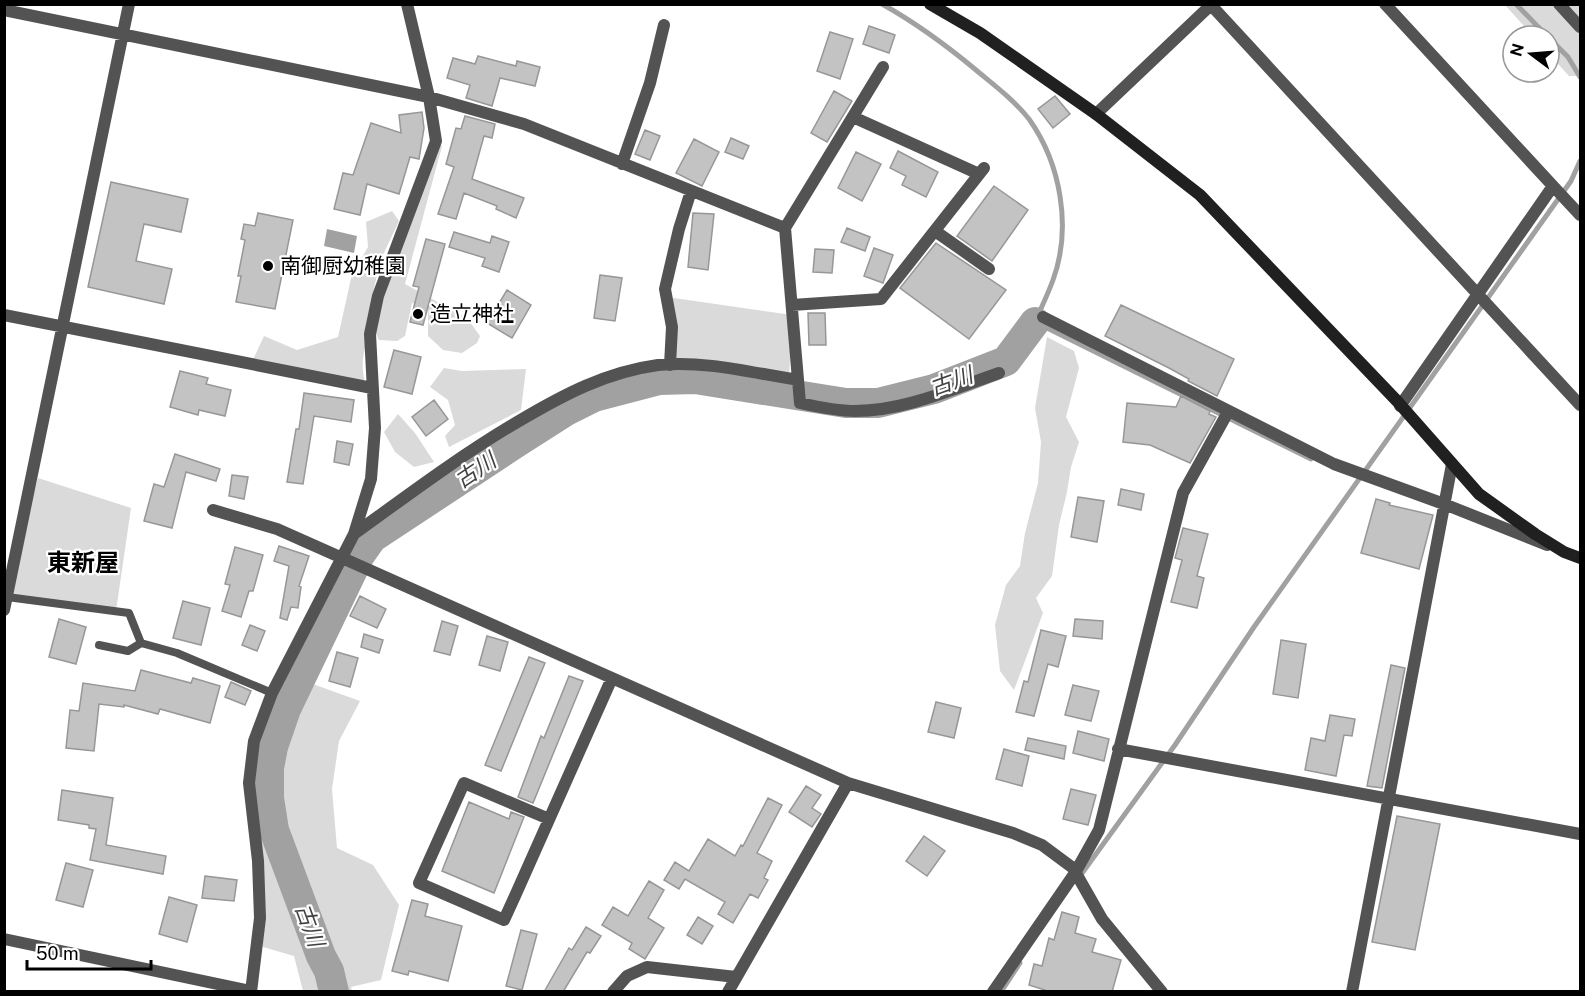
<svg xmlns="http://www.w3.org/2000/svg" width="1585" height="996" viewBox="0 0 1585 996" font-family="'Public Sans','Noto Sans JP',sans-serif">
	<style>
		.green { fill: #dadada }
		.water { fill: #a1a1a1 }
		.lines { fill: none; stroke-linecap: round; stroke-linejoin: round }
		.stream { stroke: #a1a1a1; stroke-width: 5 }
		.river { stroke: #a1a1a1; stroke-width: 30 }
		.building { fill: #c3c3c3; stroke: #979797; stroke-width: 1.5 }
		.lane { stroke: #535353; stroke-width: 8 }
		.street { stroke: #535353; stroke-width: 12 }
		.secondary { stroke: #202020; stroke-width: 12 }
		.poi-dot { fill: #000; stroke: #fff; stroke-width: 2 }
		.labels { text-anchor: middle; stroke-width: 4.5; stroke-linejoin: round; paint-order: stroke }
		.poi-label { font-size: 21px; fill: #000; stroke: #fff; text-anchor: start }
		.water-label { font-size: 22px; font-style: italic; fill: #424242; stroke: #fff }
		.quarter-label { font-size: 24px; font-weight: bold; fill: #000; stroke: #fff }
	</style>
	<rect width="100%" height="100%" fill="#fff"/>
	<path class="green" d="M 1505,5 L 1580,5 L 1580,76 L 1569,76 L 1549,54 L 1549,36 L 1533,36 Z
		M 436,141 L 442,146 L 405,284 L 467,318 L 480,336 L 477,343 L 462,353 L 443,350 L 428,336 L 428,308 L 412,303 L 405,336 L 397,341 L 379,340 L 372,326 C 364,349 359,362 366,387 L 251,364 L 264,336 L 297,350 L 338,337 L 352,274 L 368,247 L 366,222 L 392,211 L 399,221 L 382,257 L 373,291 Z
		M 667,297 L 792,315 L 789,379 L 670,365 Z
		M 1047,337 L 1074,351 L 1079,368 L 1066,417 L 1079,442 L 1071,467 L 1067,492 L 1059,525 L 1052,576 L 1036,598 L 1043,613 L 1014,690 L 1000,671 L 995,625 L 1006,585 L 1020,566 L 1025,533 L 1038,483 L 1041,442 L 1035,408 Z
		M 444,368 L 462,371 L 526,369 L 521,410 L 449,447 L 445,436 L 455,425 L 448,400 L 430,387 Z
		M 398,414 L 415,433 L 434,462 L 414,467 L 395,452 L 384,432 Z
		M 38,478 L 131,508 L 116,611 L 7,597 Z
		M 342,557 L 368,569 L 310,683 L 360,701 L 339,741 L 332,789 L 337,848 L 373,865 L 399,905 L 381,980 L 351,987 L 352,991 L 303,991 L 294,956 L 263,947 L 255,836 L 249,783 L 257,735 Z"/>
	<path class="water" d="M 327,229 L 357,236 L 354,253 L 324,246 Z"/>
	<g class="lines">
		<path class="stream" d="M 882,4 C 916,23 946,45 976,70 C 994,85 1014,100 1029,119 C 1061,164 1072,228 1053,280 C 1048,294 1041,308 1035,322 L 1311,459
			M 1516,4 L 1547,36
			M 1549,38 L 1568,57 L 1580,77
			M 1080,876 L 1175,745 L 1254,627 L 1571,181 L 1580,161
			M 1001,992 L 1020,963"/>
		<path class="river" d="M 334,992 L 329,971 L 321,956 L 274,830 L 269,798 L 269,768 L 273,747 L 286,709 L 360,555 L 372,538 L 516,443 L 566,411 L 594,397 L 659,380 L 695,379 L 846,403 L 878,403 L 934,389 L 1006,361 L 1035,322"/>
	</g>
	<path class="building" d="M 869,26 L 895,35 L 889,53 L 863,44 Z
		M 830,32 L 853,39 L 840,79 L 817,71 Z
		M 478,56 L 516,66 L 517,61 L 540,67 L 535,86 L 500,78 L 492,106 L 466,98 L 470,85 L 447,78 L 453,58 L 475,64 Z
		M 834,91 L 852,101 L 827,142 L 811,133 Z
		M 1055,96 L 1070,114 L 1053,128 L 1038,109 Z
		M 422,112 L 424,128 L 419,159 L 410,157 L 399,194 L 367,184 L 360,215 L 334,209 L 343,173 L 353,175 L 371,123 L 401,133 L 399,115 Z
		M 465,116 L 495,124 L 492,138 L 484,136 L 472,179 L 524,198 L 516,218 L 496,209 L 497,206 L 464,193 L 456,219 L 438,214 L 454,167 L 446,164 L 456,128 L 461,129 Z
		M 645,130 L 660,136 L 650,160 L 635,154 Z
		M 731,138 L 749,146 L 743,159 L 725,152 Z
		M 694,139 L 719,152 L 702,186 L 676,173 Z
		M 898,151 L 938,172 L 926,197 L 902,185 L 906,176 L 890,168 Z
		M 856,152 L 881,164 L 862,201 L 838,188 Z
		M 111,182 L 188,199 L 181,232 L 144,224 L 136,261 L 172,269 L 164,304 L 88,287 Z
		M 994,186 L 1028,210 L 992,261 L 957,236 Z
		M 258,213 L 293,220 L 275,309 L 236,302 L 241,276 L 238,276 L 245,240 L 241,239 L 244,224 L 255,226 Z
		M 693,213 L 714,214 L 708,270 L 688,267 Z
		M 847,228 L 870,237 L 865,251 L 841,242 Z
		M 454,232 L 490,243 L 492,236 L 509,242 L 499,272 L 482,266 L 485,258 L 449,247 Z
		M 426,239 L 445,244 L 423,325 L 410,322 L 419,287 L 413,286 Z
		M 936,243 L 1006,290 L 969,339 L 900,288 Z
		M 874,248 L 893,255 L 883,283 L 864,276 Z
		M 815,249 L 834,250 L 832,273 L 813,272 Z
		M 600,275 L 622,278 L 615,321 L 594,318 Z
		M 507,290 L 531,305 L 512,338 L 487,323 Z
		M 1121,305 L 1234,359 L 1217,396 L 1188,381 L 1189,379 L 1169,368 L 1105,336 Z
		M 808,313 L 825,313 L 826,345 L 809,345 Z
		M 394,350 L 421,357 L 412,394 L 384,387 Z
		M 180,371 L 208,378 L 206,384 L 231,390 L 225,416 L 199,410 L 198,415 L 170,407 Z
		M 304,393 L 354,400 L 351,422 L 314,416 L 303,484 L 287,482 L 296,429 L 299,429 Z
		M 1181,396 L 1210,411 L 1209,414 L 1216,417 L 1190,463 L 1150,445 L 1123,442 L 1127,403 L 1176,407 Z
		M 434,400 L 448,419 L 426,436 L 412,417 Z
		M 337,441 L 353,444 L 349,465 L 334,462 Z
		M 175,454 L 220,469 L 216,481 L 186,472 L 172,528 L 144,521 L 154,484 L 164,487 Z
		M 232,475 L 248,477 L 244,499 L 229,496 Z
		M 1121,489 L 1144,494 L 1141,510 L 1118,505 Z
		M 1078,497 L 1104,501 L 1097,542 L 1071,537 Z
		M 1376,499 L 1390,503 L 1389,505 L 1433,515 L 1419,569 L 1361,553 Z
		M 1183,528 L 1208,534 L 1197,576 L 1204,578 L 1197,608 L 1171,602 L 1182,560 L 1175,558 Z
		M 279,546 L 309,556 L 299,586 L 301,587 L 298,608 L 291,607 L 287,620 L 280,618 L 289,566 L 274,561 Z
		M 235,547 L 263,555 L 253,591 L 249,591 L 241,617 L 222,611 L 230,585 L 225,584 Z
		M 360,596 L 386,609 L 377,628 L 350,616 Z
		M 183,601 L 210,608 L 201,645 L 173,638 Z
		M 59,619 L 86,627 L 76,664 L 49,657 Z
		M 1075,619 L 1103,621 L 1102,639 L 1073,636 Z
		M 442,621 L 458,626 L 450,655 L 434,651 Z
		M 250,625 L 265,631 L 257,651 L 242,645 Z
		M 1041,630 L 1066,636 L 1058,667 L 1048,664 L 1034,716 L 1016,712 L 1024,681 L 1028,682 Z
		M 364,634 L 383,640 L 379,653 L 361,647 Z
		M 487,636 L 508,642 L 500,671 L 479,665 Z
		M 1281,640 L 1306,644 L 1298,698 L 1273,694 Z
		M 337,652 L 358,658 L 350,687 L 329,681 Z
		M 529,657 L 545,663 L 501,771 L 485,765 Z
		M 1391,665 L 1405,668 L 1382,788 L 1367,786 Z
		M 141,670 L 191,683 L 193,678 L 220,686 L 210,723 L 160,709 L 158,714 L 124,705 L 124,707 L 99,704 L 94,751 L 66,748 L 70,710 L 79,711 L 83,683 L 135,691 Z
		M 569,676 L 583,681 L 533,803 L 518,797 L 541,736 L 544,738 Z
		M 231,682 L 251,691 L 245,705 L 225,697 Z
		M 1073,685 L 1099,691 L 1091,721 L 1065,715 Z
		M 936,702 L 961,708 L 954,738 L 928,732 Z
		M 1330,715 L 1355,719 L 1352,736 L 1344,735 L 1336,776 L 1305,770 L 1311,738 L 1325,741 Z
		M 1078,731 L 1109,739 L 1104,761 L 1073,753 Z
		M 1028,738 L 1066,746 L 1064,759 L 1025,750 Z
		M 1004,749 L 1029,756 L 1022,786 L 996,779 Z
		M 806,786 L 821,795 L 812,808 L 821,814 L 812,827 L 789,812 Z
		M 1071,789 L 1096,795 L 1088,825 L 1063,819 Z
		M 62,790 L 113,798 L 106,845 L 166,856 L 163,874 L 90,860 L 96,829 L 89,828 L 89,825 L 58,820 Z
		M 768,798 L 782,805 L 757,853 L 772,861 L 764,878 L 768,880 L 758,898 L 750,894 L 733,923 L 718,914 L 725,902 L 685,879 L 679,889 L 664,880 L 675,862 L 689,871 L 708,839 L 735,856 L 741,845 L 743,846 Z
		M 469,802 L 509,819 L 511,812 L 524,817 L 494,893 L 442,871 Z
		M 1397,816 L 1440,824 L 1415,950 L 1372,942 Z
		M 924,836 L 945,851 L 927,876 L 906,861 Z
		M 66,863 L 93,870 L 83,907 L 56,900 Z
		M 205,876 L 237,880 L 234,901 L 202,898 Z
		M 649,881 L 664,890 L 648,918 L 664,928 L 645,959 L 629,949 L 632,943 L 602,925 L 613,907 L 628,916 Z
		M 169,897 L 197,905 L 187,942 L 159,934 Z
		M 412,900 L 428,904 L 425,916 L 462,926 L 448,981 L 409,971 L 408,975 L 392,971 Z
		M 1062,912 L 1079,917 L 1075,933 L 1096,939 L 1092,952 L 1121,960 L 1112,992 L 1051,992 L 1029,985 L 1034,964 L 1042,966 L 1049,938 L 1054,940 Z
		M 698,917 L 713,926 L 702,944 L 687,935 Z
		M 586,927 L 601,936 L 590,953 L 587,952 L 563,992 L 544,992 L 569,948 L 572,950 Z
		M 521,930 L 537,934 L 522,990 L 506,986 Z"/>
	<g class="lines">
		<path class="lane" d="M 7,597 L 129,613 L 141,643
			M 99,645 L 128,651 L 141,643 L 177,653 L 272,693"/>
		<path class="street" d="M 1210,4 L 1580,405
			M 1385,4 L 1553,186 L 1400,406
			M 1559,4 L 1580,27
			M 4,10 L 429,97 L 524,124 L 785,228
			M 883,67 L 785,228 L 800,403 C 818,407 837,411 855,411 C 904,411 953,389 999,373
			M 1096,114 L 1212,4
			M 853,117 L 979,174
			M 622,164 L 650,83 L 664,25
			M 1553,186 L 1580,215
			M 935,231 L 989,269
			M 792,305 L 881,299 L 984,168
			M 4,315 L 372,388
			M 1043,317 L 1334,464 L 1444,504 L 1547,545
			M 670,365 L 672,327 L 665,289 L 679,229 L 691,191
			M 213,510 L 277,529 L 848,783 L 1013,833 L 1042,845 L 1073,868 L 1102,919 L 1162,992
			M 354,534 C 408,495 461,455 519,421 C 563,395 606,372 658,365 C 704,360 753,373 798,380
			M 4,610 L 129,4
			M 1118,749 L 1580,834
			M 549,819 L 464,783 L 419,883 L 504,920 L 515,896 L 612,678
			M 4,939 L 251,991
			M 251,992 L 260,918 L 258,861 L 249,783 L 254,741 L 272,693 L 354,534 L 371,479 L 375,428 L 370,334 L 378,296 L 436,141 L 429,97 L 407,4
			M 613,992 L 627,976 L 647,967 L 736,977
			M 728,992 L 848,783
			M 993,992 L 1075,873 L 1099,830 L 1183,493 L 1228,412
			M 1352,992 L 1452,464"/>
		<path class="secondary" d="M 930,4 L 980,33 L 1096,114 L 1200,195 L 1397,401 L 1479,494 L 1535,534 L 1564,552 L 1580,558"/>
	</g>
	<g class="poi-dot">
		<circle cx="268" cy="266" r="6"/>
		<circle cx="418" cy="314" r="6"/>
	</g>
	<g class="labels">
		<g class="poi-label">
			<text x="280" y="273">南御厨幼稚園</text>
			<text x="430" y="321">造立神社</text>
		</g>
		<g class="water-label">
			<text transform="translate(951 381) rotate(-20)" y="8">古川</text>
			<text transform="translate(475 470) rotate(-34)" y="8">古川</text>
			<text transform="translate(310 925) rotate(70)" y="8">古川</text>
		</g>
		<g class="quarter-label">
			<text x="83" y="571">東新屋</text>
		</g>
	</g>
	<rect width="1585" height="996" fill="none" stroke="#000000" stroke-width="12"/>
	<g transform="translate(1531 54) rotate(286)"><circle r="28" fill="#ffffff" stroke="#999999" stroke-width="1.5"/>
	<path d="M0-4.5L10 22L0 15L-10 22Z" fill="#000000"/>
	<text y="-9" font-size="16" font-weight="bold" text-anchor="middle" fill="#000000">N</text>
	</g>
	<path d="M27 960v9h124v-9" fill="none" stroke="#000000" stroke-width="3"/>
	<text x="36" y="960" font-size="18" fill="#000000" stroke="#ffffff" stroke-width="4.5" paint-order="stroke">50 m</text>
</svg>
